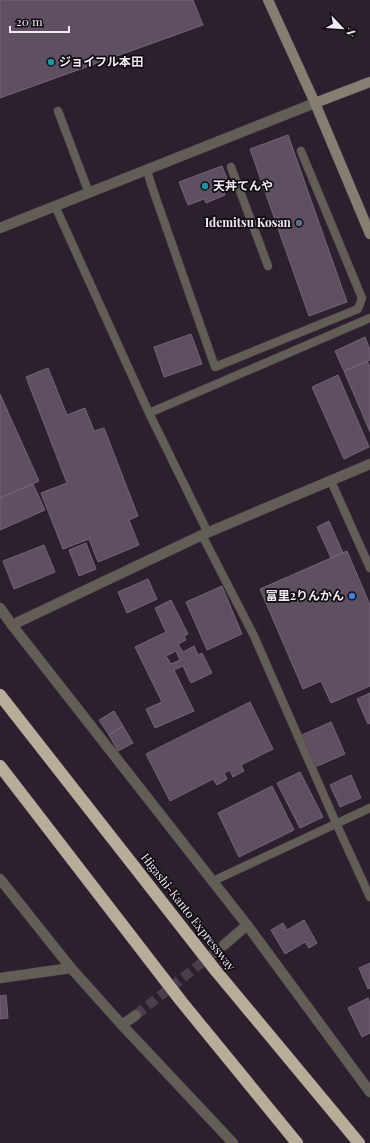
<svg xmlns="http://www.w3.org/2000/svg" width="370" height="1143" viewBox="0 0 370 1143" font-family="'Playfair Display','Noto Sans JP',serif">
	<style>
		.building { fill: #5e5061; stroke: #736576; fill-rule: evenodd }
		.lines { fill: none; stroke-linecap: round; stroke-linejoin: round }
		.street-tunnel { stroke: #4a3e4c; stroke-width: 10; stroke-dasharray: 10 5; stroke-linecap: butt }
		.lane-casing { stroke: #483c4a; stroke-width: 9 }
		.street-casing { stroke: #483c4a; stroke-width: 11 }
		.secondary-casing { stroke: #483c4a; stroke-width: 11 }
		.highway-casing { stroke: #483c4a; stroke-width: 13 }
		.lane { stroke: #625e56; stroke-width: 8 }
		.street { stroke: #625e56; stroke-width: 10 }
		.secondary { stroke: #857e71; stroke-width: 10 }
		.highway { stroke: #b7ad99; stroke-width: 12 }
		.culture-dot { fill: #0f9aa8; stroke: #110c12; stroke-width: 1.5 }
		.service-dot { fill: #5c6f8a; stroke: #110c12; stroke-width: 1.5 }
		.shop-dot { fill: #3f7fe0; stroke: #110c12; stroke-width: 1.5 }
		.labels { text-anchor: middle; stroke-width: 3.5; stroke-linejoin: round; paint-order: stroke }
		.poi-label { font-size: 12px; font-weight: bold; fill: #f1eaf3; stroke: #110c12; text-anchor: start }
		.street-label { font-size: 12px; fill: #f1eaf3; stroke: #110c12 }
	</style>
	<rect width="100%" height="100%" fill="#2c202f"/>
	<path class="building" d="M 0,0 L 193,0 L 203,25 L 0,98 Z
		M 288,135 L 347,302 L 309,316 L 250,149 Z
		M 222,166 L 231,189 L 224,192 L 225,195 L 206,203 L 204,199 L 188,205 L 179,182 Z
		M 191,334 L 202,364 L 164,377 L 154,347 Z
		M 365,337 L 370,350 L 370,360 L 344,371 L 335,351 Z
		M 367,361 L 370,367 L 370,432 L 344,371 Z
		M 48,368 L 67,415 L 85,408 L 94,431 L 104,428 L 138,516 L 129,520 L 139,545 L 98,562 L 89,539 L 63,549 L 41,493 L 67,483 L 26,377 Z
		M 338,375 L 369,447 L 344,459 L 312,387 Z
		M 0,394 L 39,481 L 0,498 Z
		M 33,484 L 45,510 L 0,530 L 0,498 Z
		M 329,521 L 343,553 L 331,558 L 317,527 Z
		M 86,543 L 96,569 L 79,576 L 69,550 Z
		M 44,545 L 55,572 L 14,589 L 3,561 Z
		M 347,551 L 370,605 L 370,686 L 331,703 L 321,681 L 303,689 L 260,589 Z
		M 148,579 L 157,599 L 127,613 L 118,592 Z
		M 222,586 L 242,634 L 207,650 L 186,602 Z
		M 171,600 L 188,634 L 184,636 L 186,640 L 178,644 L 183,652 L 194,646 L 198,655 L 202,653 L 212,673 L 191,683 L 183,666 L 174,670 L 194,711 L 155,728 L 146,709 L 162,702 L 135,647 L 166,632 L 155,608 ZM 176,651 L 180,660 L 171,664 L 166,656 Z
		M 370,693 L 370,723 L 368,724 L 357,699 Z
		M 250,702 L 273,749 L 241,765 L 244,771 L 233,777 L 230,770 L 224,773 L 227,779 L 217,785 L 213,779 L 170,801 L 146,754 Z
		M 114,711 L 123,726 L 109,735 L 99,720 Z
		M 331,722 L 345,754 L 315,767 L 302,735 Z
		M 123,726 L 133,743 L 118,751 L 109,735 Z
		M 300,772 L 323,817 L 300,828 L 277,783 Z
		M 351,775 L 361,798 L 340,807 L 330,785 Z
		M 272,786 L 294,830 L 239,857 L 218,813 Z
		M 304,920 L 317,943 L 309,948 L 305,942 L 285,954 L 271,930 L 283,923 L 287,930 Z
		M 370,963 L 370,988 L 368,989 L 359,968 Z
		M 6,995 L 8,1018 L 0,1019 L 0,996 Z
		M 368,998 L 370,1003 L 370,1033 L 362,1037 L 348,1008 Z"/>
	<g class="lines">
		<path class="street-tunnel" d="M 136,1015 L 224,945"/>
		<defs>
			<path id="lane" d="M 58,111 L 89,193
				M 231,167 L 268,266
				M 147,170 L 151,184 L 215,367 L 358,309 L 362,298 L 301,151
				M 55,206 L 149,413 L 208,533
				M 149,413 L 370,318
				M 331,481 L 370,568
				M 202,535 L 254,636 L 336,823 L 370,897
				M 213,881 L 370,808"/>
			<path id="street" d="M 0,228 L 315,103
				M 0,608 L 12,625 L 247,925 L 370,1092
				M 12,625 L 202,535 L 370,464
				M 0,879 L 71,968 L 122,1025 L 233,1143
				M 224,945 L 247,925
				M 0,978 L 71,968
				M 122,1025 L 136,1015"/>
			<path id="secondary" d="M 268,0 L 315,103 L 370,234
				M 315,103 L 370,82"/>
			<path id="highway" d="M 0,695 L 216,971 L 359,1143
				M 0,766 L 181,1001 L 297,1143"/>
		</defs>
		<use href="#lane" class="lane-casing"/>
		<use href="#street" class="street-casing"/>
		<use href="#secondary" class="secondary-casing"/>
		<use href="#highway" class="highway-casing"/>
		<use href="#lane" class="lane"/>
		<use href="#street" class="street"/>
		<use href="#secondary" class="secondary"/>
		<use href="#highway" class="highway"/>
	</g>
	<g class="culture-dot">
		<circle cx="51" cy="62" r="4"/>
		<circle cx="205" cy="186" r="4"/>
	</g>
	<circle class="service-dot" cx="299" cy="223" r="4"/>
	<circle class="shop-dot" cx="352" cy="596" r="4"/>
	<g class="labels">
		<g class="poi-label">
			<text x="59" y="66">ジョイフル本田</text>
			<text x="213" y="190">天丼てんや</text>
			<text x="291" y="227" text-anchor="end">Idemitsu Kosan</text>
			<text x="344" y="600" text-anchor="end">富里2りんかん</text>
		</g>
		<g class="street-label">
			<text transform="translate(188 912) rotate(52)" y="4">Higashi-Kanto Expressway</text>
		</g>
	</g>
	<g transform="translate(342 28) rotate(115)" stroke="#110c12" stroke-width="3" paint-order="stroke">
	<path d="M0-3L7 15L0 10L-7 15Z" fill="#f1eaf3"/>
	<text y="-6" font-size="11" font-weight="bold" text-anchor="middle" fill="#f1eaf3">N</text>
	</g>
	<path d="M10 26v6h59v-6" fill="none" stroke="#f1eaf3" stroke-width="2"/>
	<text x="16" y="26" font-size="12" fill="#f1eaf3" stroke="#110c12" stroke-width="3" paint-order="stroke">20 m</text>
</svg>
